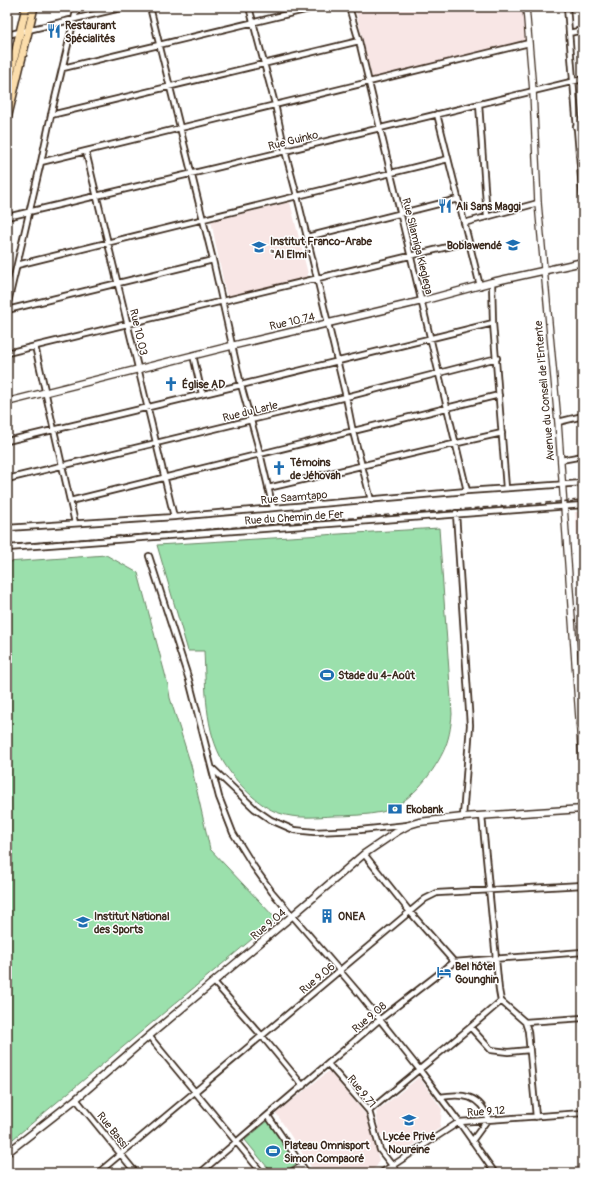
<svg xmlns="http://www.w3.org/2000/svg" width="590" height="1180" viewBox="0 0 590 1180" font-family="Pangolin,sans-serif">
	<style>
		.built { fill: #f8e6e5 }
		.pitch { fill: #9be0ac; stroke: #6b8565 }
		.lines { fill: none; stroke-linecap: round; stroke-linejoin: round }
		.minor-casing { stroke: #3b2a1e; stroke-width: 8 }
		.tertiary-casing { stroke: #3b2a1e; stroke-width: 8 }
		.secondary-casing { stroke: #3b2a1e; stroke-width: 9 }
		.primary-casing { stroke: #3b2a1e; stroke-width: 10 }
		.minor { stroke: #fff; stroke-width: 4.5 }
		.tertiary { stroke: #fff; stroke-width: 5.5 }
		.secondary { stroke: #fff; stroke-width: 6 }
		.primary { stroke: #fbddab; stroke-width: 7 }
		.rail { stroke: #3b2a1e; stroke-width: 1.5; stroke-dasharray: 6 3; stroke-linecap: butt }
		.labels { text-anchor: middle; stroke-width: 3; stroke-linejoin: round; paint-order: stroke }
		.poi-label { font-size: 11px; font-weight: bold; fill: #3b2a1e; stroke: #fff; text-anchor: start }
		.street-label { font-size: 11px; fill: #3b2a1e; stroke: #fff }
	</style>
	<rect width="100%" height="100%" fill="#fff"/>
	<filter id="ink" filterUnits="userSpaceOnUse"><feTurbulence type="fractalNoise" baseFrequency=".025" numOctaves="2"/><feDisplacementMap in="SourceGraphic" scale="8" xChannelSelector="R" yChannelSelector="G"/><feConvolveMatrix kernelMatrix="1 2 1 2 8 2 1 2 1" color-interpolation-filters="sRGB"/></filter>
	<g filter="url(#ink)">
		<path class="built" d="M 355,7 L 525,7 L 528,40 L 372,78 Z
			M 290,202 L 308,274 L 307,278 L 230,297 L 226,294 L 211,221 Z
			M 575,512 L 583,512 L 583,611 Z
			M 329,1071 L 366,1115 L 379,1160 L 377,1166 L 367,1173 L 315,1173 L 276,1113 Z
			M 419,1077 L 442,1109 L 440,1128 L 397,1156 L 379,1131 L 376,1112 Z"/>
		<path class="pitch" d="M 439,528 L 452,714 C 451,727 449,740 443,752 C 432,775 408,805 382,812 C 367,815 349,816 333,816 C 317,817 295,819 279,813 C 259,807 235,781 224,763 C 204,730 206,688 204,651 L 188,651 L 157,545 Z
			M 106,555 L 138,573 L 168,685 L 170,698 L 191,765 L 210,849 L 276,919 L 7,1144 L 7,562 Z
			M 270,1119 L 298,1163 L 282,1173 L 272,1173 L 245,1140 Z"/>
		<g class="lines">
			<defs>
				<path id="minor" d="M 150,7 L 213,260 L 241,385 L 260,453 L 273,508
					M 249,7 L 275,104 L 285,151 L 297,196 L 346,397 L 353,432 L 371,500
					M 349,7 L 359,41 L 467,491
					M 567,7 L 583,202
					M 569,33 L 583,30
					M 7,35 L 125,7
					M 63,68 L 317,7
					M 479,104 L 487,217
					M 437,114 L 480,286
					M 51,115 L 359,41
					M 576,127 L 583,125
					M 86,152 L 174,517
					M 41,162 L 529,43
					M 7,217 L 215,168 L 583,79
					M 464,223 L 538,203
					M 307,237 L 458,199
					M 17,265 L 448,159
					M 492,282 L 493,323 L 506,488
					M 7,307 L 41,162 L 51,115 L 77,7
					M 7,310 L 213,260
					M 35,346 L 75,523
					M 7,353 L 468,242
					M 193,355 L 202,394
					M 558,422 L 583,416
					M 7,441 L 241,385 L 493,323
					M 561,460 L 583,456
					M 7,479 L 346,397 L 497,358
					M 268,488 C 346,470 424,450 502,433
					M 70,501 L 499,395
					M 456,513 L 470,725 L 463,817
					M 7,528 L 174,517 L 467,491 L 583,483
					M 7,548 L 583,505
					M 149,556 L 189,680 L 219,797 L 233,833 L 254,867 L 272,892 L 357,991 L 419,1069 L 459,1122 L 495,1173
					M 213,769 L 255,809 L 271,820 L 294,830 L 314,832 L 360,830 L 408,825
					M 482,816 L 499,990 L 501,1001 L 525,1022 L 528,1031 L 536,1117
					M 364,854 L 410,912 L 454,962
					M 214,982 L 262,1036 L 303,1086
					M 525,1022 L 583,1018
					M 471,1028 L 491,1050 L 508,1052 L 529,1050
					M 149,1036 L 262,1173
					M 328,1064 L 369,1111 L 380,1150 L 398,1173
					M 440,1097 C 462,1093 481,1095 488,1119 L 472,1141
					M 76,1099 L 136,1173
					M 369,1111 C 413,1074 458,1039 501,1001
					M 268,1116 L 307,1173
					M 98,1173 L 425,899 L 437,893 L 583,885
					M 200,1173 L 379,1020 L 454,962 L 583,952
					M 290,1173 L 302,1166
					M 381,1173 L 459,1122 L 583,1113"/>
				<path id="tertiary" d="M 526,7 L 533,91 L 538,203 L 558,422 L 583,774"/>
				<path id="secondary" d="M 7,402 L 231,346 L 422,301 L 492,282 L 583,262
					M 7,1153 L 76,1099 L 149,1036 L 292,916 L 364,854 L 398,831 L 409,825 L 419,822 L 463,817 L 583,809"/>
				<path id="primary" d="M 7,88 L 26,7
					M 7,119 L 34,7"/>
			</defs>
			<use href="#minor" class="minor-casing"/>
			<use href="#tertiary" class="tertiary-casing"/>
			<use href="#secondary" class="secondary-casing"/>
			<use href="#primary" class="primary-casing"/>
			<use href="#minor" class="minor"/>
			<use href="#tertiary" class="tertiary"/>
			<use href="#secondary" class="secondary"/>
			<use href="#primary" class="primary"/>
			<path class="rail" d="M 7,545 L 583,500"/>
		</g>
	</g>
	<defs>
		<symbol id="restaurant-bare" viewBox="-9 -9 18 18"><path d="M-5-6h1v4h1v-4h1v4h1v-4h1v5L-1.5 .5V6h-2V.5L-5-1ZM5-6V6H3V1.5H1.5Q1.5-4 5-6Z" fill="#1f6fb2" stroke="#fff" stroke-width="2.5" paint-order="stroke"/></symbol>
		<symbol id="school-bare" viewBox="-9 -9 18 18"><path d="M0-5L7-2L0 1L-7-2ZM-4 1L0 2.5L4 1V4Q0 6-4 4Z" fill="#1f6fb2" stroke="#fff" stroke-width="2.5" paint-order="stroke"/></symbol>
		<symbol id="church-bare" viewBox="-9 -9 18 18"><path d="M-1.2-6h2.4v3.5h3.3v2.4h-3.3V6h-2.4V-.1h-3.3v-2.4h3.3Z" fill="#1f6fb2" stroke="#fff" stroke-width="2.5" paint-order="stroke"/></symbol>
		<symbol id="stadium-bare" viewBox="-9 -9 18 18"><path d="M0-5a6.5 5 0 1 0 0 10a6.5 5 0 1 0 0-10ZM-3.5-1.8h7v3.6h-7Z" fill="#1f6fb2" stroke="#fff" stroke-width="2.5" paint-order="stroke"/></symbol>
		<symbol id="bank-bare" viewBox="-9 -9 18 18"><path d="M-6-4H6V4H-6ZM0-2.3a2.3 2.3 0 1 0 0 4.6a2.3 2.3 0 1 0 0-4.6Z" fill="#1f6fb2" stroke="#fff" stroke-width="2.5" paint-order="stroke"/></symbol>
		<symbol id="building-bare" viewBox="-9 -9 18 18"><path d="M-4-6H4V6H1V3H-1V6H-4ZM-2.5-4.3h1.7v1.8h-1.7ZM.8-4.3h1.7v1.8H.8ZM-2.5-1h1.7V.8h-1.7ZM.8-1h1.7V.8H.8Z" fill="#1f6fb2" stroke="#fff" stroke-width="2.5" paint-order="stroke"/></symbol>
		<symbol id="university-bare" viewBox="-9 -9 18 18"><path d="M0-5L7-2L0 1L-7-2ZM-4 1L0 2.5L4 1V4Q0 6-4 4Z" fill="#1f6fb2" stroke="#fff" stroke-width="2.5" paint-order="stroke"/></symbol>
		<symbol id="hotel-bare" viewBox="-9 -9 18 18"><path d="M-6-4.5h1.5V1H6V5H4.5V3h-9V5H-6ZM-4 0a1.8 1.8 0 1 1 3.6 0ZM.5 0V-2.5h3Q6-2.5 6 0Z" fill="#1f6fb2" stroke="#fff" stroke-width="2.5" paint-order="stroke"/></symbol>
	</defs>
	<g fill-rule="evenodd">
		<use href="#restaurant-bare" x="44" y="21" width="20" height="20"/>
		<use href="#restaurant-bare" x="435" y="196" width="20" height="20"/>
		<use href="#school-bare" x="503" y="235" width="20" height="20"/>
		<use href="#school-bare" x="249" y="237" width="20" height="20"/>
		<use href="#church-bare" x="161" y="374" width="20" height="20"/>
		<use href="#church-bare" x="269" y="458" width="20" height="20"/>
		<use href="#stadium-bare" x="317" y="665" width="20" height="20"/>
		<use href="#bank-bare" x="385" y="799" width="20" height="20"/>
		<use href="#building-bare" x="317" y="906" width="20" height="20"/>
		<use href="#university-bare" x="73" y="912" width="20" height="20"/>
		<use href="#hotel-bare" x="434" y="962" width="20" height="20"/>
		<use href="#school-bare" x="399" y="1110" width="20" height="20"/>
		<use href="#stadium-bare" x="263" y="1141" width="20" height="20"/>
	</g>
	<g class="labels">
		<g class="poi-label">
			<text x="65" y="29">Restaurant<tspan x="65" dy="13">Spécialités</tspan></text>
			<text x="456" y="210">Ali Sans Maggi</text>
			<text x="270" y="245">Institut Franco-Arabe<tspan x="270" dy="13">"Al Elmi"</tspan></text>
			<text x="502" y="249" text-anchor="end">Boblawendé</text>
			<text x="182" y="388">Église AD</text>
			<text x="290" y="466">Témoins<tspan x="290" dy="13">de Jéhovah</tspan></text>
			<text x="338" y="679">Stade du 4-Août</text>
			<text x="406" y="813">Ekobank</text>
			<text x="94" y="920">Institut National<tspan x="94" dy="13">des Sports</tspan></text>
			<text x="338" y="920">ONEA</text>
			<text x="455" y="970">Bel hôtel<tspan x="455" dy="13">Gounghin</tspan></text>
			<text x="409" y="1140" text-anchor="middle">Lycée Privé<tspan x="409" dy="13">Noureine</tspan></text>
			<text x="284" y="1149">Plateau Omnisport<tspan x="284" dy="13">Simon Compaoré</tspan></text>
		</g>
		<g class="street-label">
			<text transform="translate(293 140) rotate(-14)" y="4">Rue Guinko</text>
			<text transform="translate(418 246) rotate(76)" y="4">Rue Silamiga Kieglega</text>
			<text transform="translate(292 321) rotate(-13)" y="4">Rue 10.74</text>
			<text transform="translate(139 332) rotate(77)" y="4">Rue 10.03</text>
			<text transform="translate(544 391) rotate(-95)" y="4">Avenue du Conseil de l'Entente</text>
			<text transform="translate(250 411) rotate(-14)" y="4">Rue du Larle</text>
			<text transform="translate(294 497) rotate(-5)" y="4">Rue Saamtapo</text>
			<text transform="translate(294 517) rotate(-4)" y="4">Rue du Chemin de Fer</text>
			<text transform="translate(268 924) rotate(-40)" y="4">Rue 9.04</text>
			<text transform="translate(317 978) rotate(-40)" y="4">Rue 9.06</text>
			<text transform="translate(369 1017) rotate(-40)" y="4">Rue 9.08</text>
			<text transform="translate(362 1091) rotate(51)" y="4">Rue 9.71</text>
			<text transform="translate(486 1111) rotate(-4)" y="4">Rue 9.12</text>
			<text transform="translate(113 1130) rotate(51)" y="4">Rue Bassi</text>
		</g>
	</g>
	<rect width="590" height="1180" fill="none" stroke="#fff" stroke-width="24"/>
	<rect x="12" y="12" width="566" height="1156" fill="none" stroke="#3b2a1e" stroke-width="1.5" filter="url(#ink)"/>
</svg>
